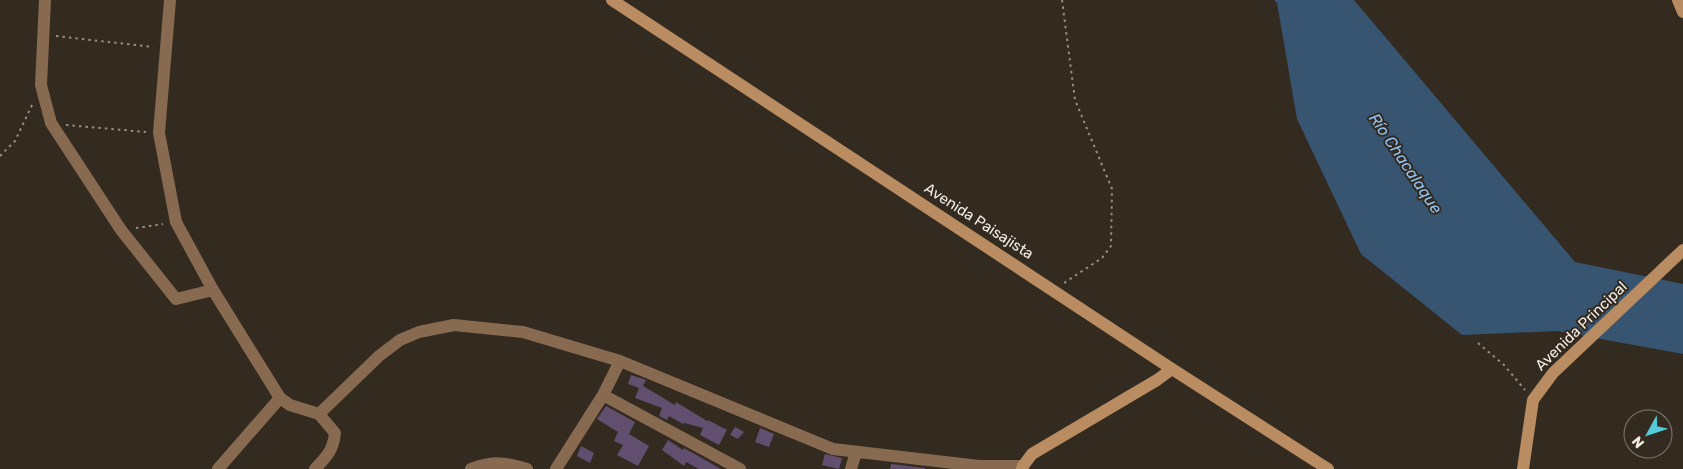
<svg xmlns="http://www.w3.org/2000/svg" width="1683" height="469" viewBox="0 0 1683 469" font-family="Rubik,sans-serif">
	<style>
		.water { fill: #375571 }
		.building { fill: #624f70 }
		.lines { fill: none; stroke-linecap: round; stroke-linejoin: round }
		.path { stroke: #958e85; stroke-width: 2; stroke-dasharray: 2.5 4; stroke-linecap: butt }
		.street { stroke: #876a50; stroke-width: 12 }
		.secondary { stroke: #ba8c61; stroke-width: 12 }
		.labels { text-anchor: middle; stroke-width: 4; stroke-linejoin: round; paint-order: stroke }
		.street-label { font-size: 15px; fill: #f3ede6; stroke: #332a20 }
		.water-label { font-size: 16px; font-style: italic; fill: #90c4f5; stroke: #332a20 }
	</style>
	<rect width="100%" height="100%" fill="#332a20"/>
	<path class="water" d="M 1274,0 L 1354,0 L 1575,262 L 1683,284 L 1683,354 L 1557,331 L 1462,335 L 1361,254 L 1297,119 L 1277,3 Z"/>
	<path class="building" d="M 631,375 L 646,380 L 643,386 L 675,405 L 676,402 L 707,421 L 708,420 L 727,430 L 719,445 L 700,435 L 703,428 L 684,423 L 683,424 L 669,416 L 667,420 L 659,416 L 662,408 L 635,398 L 639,388 L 628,384 Z
		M 606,406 L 635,422 L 629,434 L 649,446 L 638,466 L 617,455 L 623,445 L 614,441 L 618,432 L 597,419 Z
		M 735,427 L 744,432 L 738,439 L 730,435 Z
		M 760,428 L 774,434 L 769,447 L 755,442 Z
		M 668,440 L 683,450 L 684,448 L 721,469 L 699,469 L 686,462 L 684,466 L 662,450 Z
		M 581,446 L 594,453 L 590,463 L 577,456 Z
		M 825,454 L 842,458 L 839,469 L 822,465 Z
		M 891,464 L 925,468 L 925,469 L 890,469 Z"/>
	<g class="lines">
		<path class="path" d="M 1062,0 L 1075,100 L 1112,189 L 1111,246 L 1102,258 L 1064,283
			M 56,36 L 153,47
			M 66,125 L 146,132
			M 0,156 L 15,141 L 33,103
			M 136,228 L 163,224
			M 1478,343 L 1504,365 L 1525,390"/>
		<path class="street" d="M 45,0 L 41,85 L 51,123 L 121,230 L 176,299 L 213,290
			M 170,0 L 159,133 L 176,222 L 213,290 L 280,398 L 290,405 L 319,414 L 335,433 C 333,451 327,456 315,469
			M 603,395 L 740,469
			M 319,414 L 379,356 L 400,340 L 419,332 L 454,325 L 523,332 L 620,361 L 833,449 L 979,466 L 1023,466
			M 218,469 L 280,398
			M 471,469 C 493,461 504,462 527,469
			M 556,469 L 603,395 L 620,361
			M 851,469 L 856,452"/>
		<path class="secondary" d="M 612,0 L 1172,369 L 1328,469
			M 1678,0 L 1683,12
			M 1022,469 L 1023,466 L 1032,454 L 1157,380 L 1172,369
			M 1523,469 L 1533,400 L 1553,373 L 1683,250"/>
	</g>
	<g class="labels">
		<g class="street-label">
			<text transform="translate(979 221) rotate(33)" y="5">Avenida Paisajista</text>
			<text transform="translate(1581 326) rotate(-44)" y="5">Avenida Principal</text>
		</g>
		<g class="water-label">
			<text transform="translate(1406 163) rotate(56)" y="6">Río Chacalaque</text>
		</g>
	</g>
	<g transform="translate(1648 434) rotate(230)"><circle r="24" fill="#332a20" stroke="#80786f"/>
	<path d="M0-4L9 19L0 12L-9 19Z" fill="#53cbda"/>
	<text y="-8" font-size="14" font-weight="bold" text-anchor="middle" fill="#f3ede6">N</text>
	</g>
</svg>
